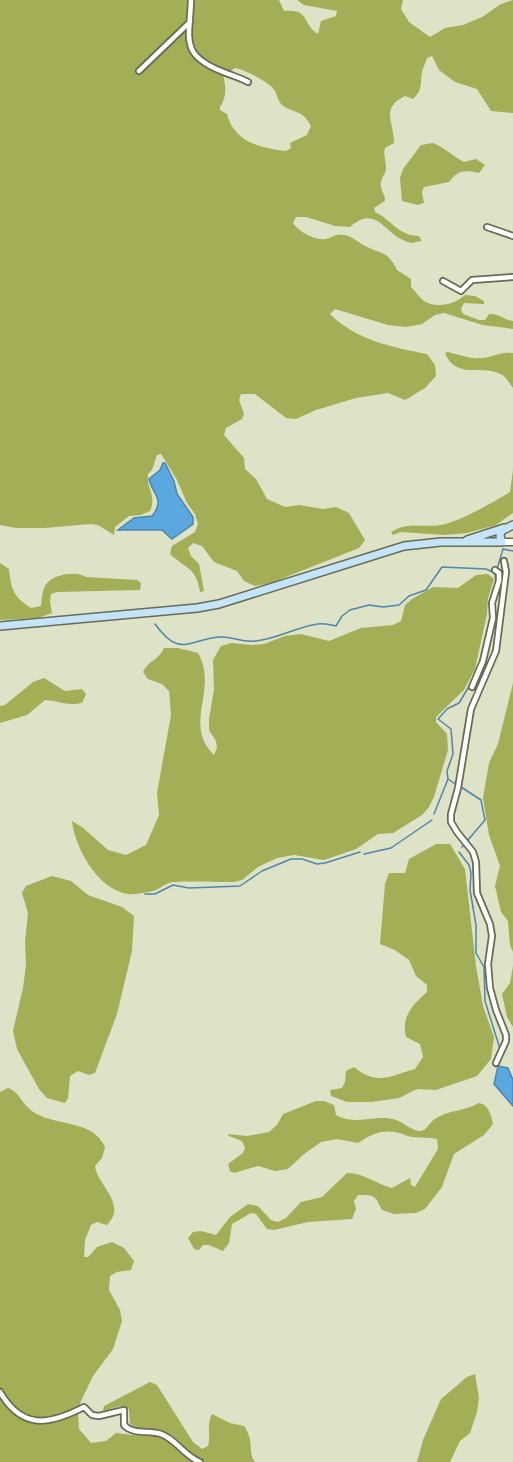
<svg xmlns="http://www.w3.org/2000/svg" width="513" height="1462" viewBox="0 0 513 1462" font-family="Figtree,sans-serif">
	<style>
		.forest { fill: #a3ae57; fill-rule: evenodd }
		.water { fill: #5aa8df; stroke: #4f86a9; stroke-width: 1.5 }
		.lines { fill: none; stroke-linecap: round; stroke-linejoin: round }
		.stream { stroke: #4f86a9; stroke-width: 1.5 }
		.minor-casing { stroke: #686c53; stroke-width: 8 }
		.tertiary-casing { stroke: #686c53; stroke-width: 9 }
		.secondary-casing { stroke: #686c53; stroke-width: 10 }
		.minor { stroke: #fff; stroke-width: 4.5 }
		.tertiary { stroke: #fff; stroke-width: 6 }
		.secondary { stroke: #c3e4f9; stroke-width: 7 }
	</style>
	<rect width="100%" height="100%" fill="#dee2c7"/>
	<path class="forest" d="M 0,0 L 279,0 L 284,11 C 310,8 302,24 318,34 L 321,21 L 336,16 L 337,11 L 304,5 L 297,0 L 403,0 L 401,9 L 409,22 L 430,37 L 445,28 L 463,25 L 482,17 L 501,4 L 513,0 L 513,113 L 491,111 L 477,89 L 455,82 L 439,70 L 432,56 L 427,58 C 426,62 423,67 422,72 C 420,83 423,90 413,99 L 405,96 C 380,108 394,122 394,143 L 385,148 C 383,156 386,160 386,168 C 386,175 379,179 381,187 C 382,193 385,194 385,201 L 374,208 L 375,212 C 391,219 398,236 419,236 L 422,241 C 418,241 412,244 408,242 C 385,236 377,203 350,227 L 335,226 L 306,217 L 296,217 L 293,223 C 298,231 315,241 326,239 C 333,237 336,233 344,235 C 351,236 358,242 365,246 C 381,254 388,251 397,270 L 411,279 L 411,287 C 415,291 419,297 424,301 C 436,309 456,304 465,295 L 475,296 L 484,301 L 484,304 L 464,303 L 461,309 L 463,314 L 479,320 L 485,320 L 489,314 C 499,313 504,320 513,321 L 513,329 L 483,325 L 444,313 L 435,315 L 422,324 L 406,327 L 388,325 L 335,309 L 330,314 C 356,340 391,347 427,354 L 435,365 L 436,376 L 425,388 L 405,400 L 388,393 L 356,398 L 316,410 L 296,419 L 286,418 L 255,394 L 241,394 L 239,400 L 244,414 L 242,419 L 226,428 L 224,435 L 244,458 L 245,469 L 256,479 L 267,499 L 285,507 L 299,505 L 323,509 L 336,507 L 349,513 L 365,540 L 359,548 L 271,583 L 255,586 L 244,581 L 237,571 L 214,562 L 202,546 L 193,543 L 188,548 L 191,556 L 199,564 L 204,591 L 200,592 C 196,566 185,569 170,554 L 172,546 L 195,532 L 198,524 L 195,514 L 187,503 L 177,480 L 161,454 L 157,455 L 152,470 L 148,474 C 146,490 157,494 150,511 L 141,515 L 129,516 L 115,527 L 114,535 L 98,525 L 90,524 L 45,528 L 16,528 L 0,525 ZM 235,68 C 244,69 271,83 275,91 C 278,97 278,103 285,107 C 298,114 303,111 311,126 L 307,135 L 290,143 L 291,148 L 286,151 C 260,148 234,142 227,114 L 220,110 L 220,107 C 227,97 226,86 223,75 L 226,70 L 229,72 Z
		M 433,143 C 445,148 453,156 464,162 L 476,159 L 485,165 L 479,173 C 465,170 458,170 449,182 L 424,187 L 422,192 L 424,203 L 418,205 L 402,201 L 400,178 L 403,169 L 421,145 Z
		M 448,352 C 460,355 476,361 488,357 C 497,355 503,352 513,353 L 513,388 C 510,384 507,379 504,376 C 484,362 457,382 445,353 Z
		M 513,470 L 513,513 L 496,525 L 467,533 L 444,535 L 401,532 L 393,535 L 391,532 C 409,521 423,528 441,525 C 461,521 492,503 510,492 Z
		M 0,563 L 9,569 C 11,590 14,597 31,608 L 41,606 C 42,598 42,588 48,582 C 57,574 76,571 86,577 L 137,580 L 141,583 L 140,590 L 57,592 L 51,594 L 50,602 L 52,613 L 38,618 L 0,620 Z
		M 488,574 L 494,579 L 488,598 L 487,614 L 475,669 L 464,690 L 436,717 L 436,722 L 447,734 L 448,750 L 434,797 L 429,807 L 422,815 L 393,833 L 378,834 L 356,849 L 324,860 L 294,855 L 277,858 L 258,867 L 242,880 L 234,882 C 213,882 193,881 173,882 C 166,883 162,887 156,890 C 149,892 136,895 128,894 C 98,890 75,848 72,821 L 82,827 L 108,850 L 126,855 L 146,845 L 159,815 L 157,793 L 171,715 L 169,691 L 162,684 L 148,679 L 143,672 C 149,660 158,661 164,648 L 178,648 L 198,653 C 219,690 182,724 214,755 L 217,748 L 216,741 L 209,730 L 209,719 L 214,689 L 213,660 L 221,646 L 231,643 L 252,645 L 264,644 L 285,636 L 301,634 L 329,641 L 361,628 L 393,625 L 401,621 L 405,605 L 412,599 L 433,587 L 458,588 L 476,575 Z
		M 44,678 L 65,691 L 82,689 L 86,694 L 82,703 C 65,706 61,701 45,700 L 27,715 L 0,723 L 0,706 L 5,705 L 33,682 Z
		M 513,683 L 513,952 L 510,945 L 508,921 L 501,912 L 495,886 L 500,866 L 489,835 L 483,798 L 489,763 L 498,744 Z
		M 436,844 L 450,844 L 465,869 L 476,966 L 483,1006 L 494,1037 L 491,1059 L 477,1076 L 436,1090 L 417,1089 L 399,1098 L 371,1102 L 347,1102 L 331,1096 L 330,1090 L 342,1088 L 345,1082 L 346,1071 L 354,1067 C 377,1086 390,1076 415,1069 L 423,1057 L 420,1044 L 406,1037 C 401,1017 412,1005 427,992 L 427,985 L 416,976 L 409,960 L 395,950 L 380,944 L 385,884 L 389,873 L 405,873 L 409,859 Z
		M 52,876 L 71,881 L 88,895 L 122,907 L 134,916 L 132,951 L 117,1014 L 95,1073 L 89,1075 L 78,1071 L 70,1076 L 68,1098 L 65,1103 L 47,1098 L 39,1089 L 17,1049 L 13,1031 L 23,988 L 26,965 L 25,941 L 28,913 L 22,893 L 26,886 Z
		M 513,966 L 513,1027 L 507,1017 L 502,994 L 510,983 Z
		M 8,1088 C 22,1093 21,1107 39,1115 C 62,1126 93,1121 105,1147 L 102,1158 L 95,1166 C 97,1185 128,1204 107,1225 L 97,1222 L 91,1225 L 85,1240 L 84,1257 L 88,1257 L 97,1247 L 112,1242 L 124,1248 L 134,1261 L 131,1270 L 117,1272 L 110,1276 L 109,1290 L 120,1310 L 122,1321 L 113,1349 L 93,1376 L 81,1401 L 78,1413 L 79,1429 L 91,1443 L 106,1441 L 116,1433 L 133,1435 L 136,1427 L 130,1424 L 129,1409 L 120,1406 L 103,1411 L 104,1406 L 150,1382 L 157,1385 L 193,1442 L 202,1449 L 208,1446 C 211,1435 206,1425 212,1414 L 230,1423 L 244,1426 C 255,1441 247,1451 255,1462 L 0,1462 L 0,1092 Z
		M 316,1101 L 324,1101 L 334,1105 L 336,1115 C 357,1127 375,1113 396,1120 C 403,1122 413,1132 421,1131 C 427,1130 430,1122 435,1119 C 448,1110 466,1111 479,1103 C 489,1105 491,1115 493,1124 L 484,1135 L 454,1154 L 442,1187 L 425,1209 L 416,1213 L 394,1214 L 382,1210 C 374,1195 376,1195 358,1195 L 354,1201 L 356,1209 L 352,1219 L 308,1222 L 274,1230 L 267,1229 L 256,1214 L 251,1213 L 232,1224 L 229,1243 L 223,1251 L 209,1245 L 203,1245 L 199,1250 L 194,1249 L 188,1238 L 193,1232 L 201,1231 L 216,1235 L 230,1217 L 248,1204 L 258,1206 L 271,1220 L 278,1222 L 286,1218 L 301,1202 L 322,1197 L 347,1173 C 364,1173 376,1184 392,1188 L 410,1178 L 411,1185 L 415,1187 L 438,1149 L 437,1139 C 429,1137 421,1138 413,1137 C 408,1137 404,1134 399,1133 C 382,1129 372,1134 358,1143 L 337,1139 L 321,1142 L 304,1154 L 288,1169 L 275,1171 L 258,1166 L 234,1173 L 230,1171 L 228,1164 L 243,1153 L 245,1148 L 242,1141 L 229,1136 L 228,1134 L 247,1136 L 269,1132 L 277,1125 L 283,1114 Z
		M 475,1374 L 479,1398 L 477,1412 L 470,1433 L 460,1441 L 450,1462 L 417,1462 L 423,1440 L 441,1399 L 467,1377 Z"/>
	<path class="water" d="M 163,463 L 165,463 L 174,481 L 177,494 L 193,517 L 193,524 L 172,539 L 162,530 L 118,530 L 134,518 L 152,516 C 166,499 152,494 149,479 L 160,470 Z
		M 498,1066 L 508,1068 L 513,1080 L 513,1106 L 494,1084 Z"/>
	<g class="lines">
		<path class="stream" d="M 497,569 L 503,549 L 513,551
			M 490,604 L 496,583 L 495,574
			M 155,624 C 180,658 186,640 220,637 C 232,636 242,643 256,641 C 277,639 296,627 318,624 C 325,623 330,625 336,626 L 342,616 L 350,610 L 369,605 L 383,607 L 399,605 L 409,596 L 426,590 L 442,567 L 486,569 L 495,573
			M 480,662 L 491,618
			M 448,779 L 457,785
			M 461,787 L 481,800 L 485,820 L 462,847
			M 434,814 L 448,779 L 447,771 L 453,754 L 451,729 L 438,719 L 447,709 L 459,703 L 471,683
			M 459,852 L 469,865 L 471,873 L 470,890 L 476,925 L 476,953 L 484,967 L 485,1001 L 500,1049
			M 364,854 L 391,848 L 432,820
			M 145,894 L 155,894 L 173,885 L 189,888 L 240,886 L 262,871 L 291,859 L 302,859 L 317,864 L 325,863 L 360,852"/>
		<defs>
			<path id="minor" d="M 191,0 C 190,38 179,54 221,71 C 230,75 239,77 248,82
				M 139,71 L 190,22
				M 487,227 L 513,236
				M 443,281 L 461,291 L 472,280 L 513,277
				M 472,687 L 483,661 L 493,618 L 492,603 L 499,581 L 499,573 L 495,570
				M 496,1063 L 506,1041 L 506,1035 L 496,1010 L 490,988 L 488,964 L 492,936 L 490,924 L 477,893 L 476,862 L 473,852 L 457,832 L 451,822 L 451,814 L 458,788 L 471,709 L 496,651 L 506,572 L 504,561
				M 0,1392 C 22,1430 49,1425 84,1407 L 92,1415 L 99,1416 L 124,1410 L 124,1425 C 133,1435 149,1430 161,1434 C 176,1439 184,1456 200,1462"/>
			<path id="tertiary" d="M 502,542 L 513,542"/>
			<path id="secondary" d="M 467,540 L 504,528
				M 0,626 L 197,608 L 219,604 L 404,546 L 441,542 L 502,542 L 500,536 L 501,531 L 513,525"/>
		</defs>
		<use href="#minor" class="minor-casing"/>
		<use href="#tertiary" class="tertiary-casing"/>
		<use href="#secondary" class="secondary-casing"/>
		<use href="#minor" class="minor"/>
		<use href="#tertiary" class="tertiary"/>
		<use href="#secondary" class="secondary"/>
	</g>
</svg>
